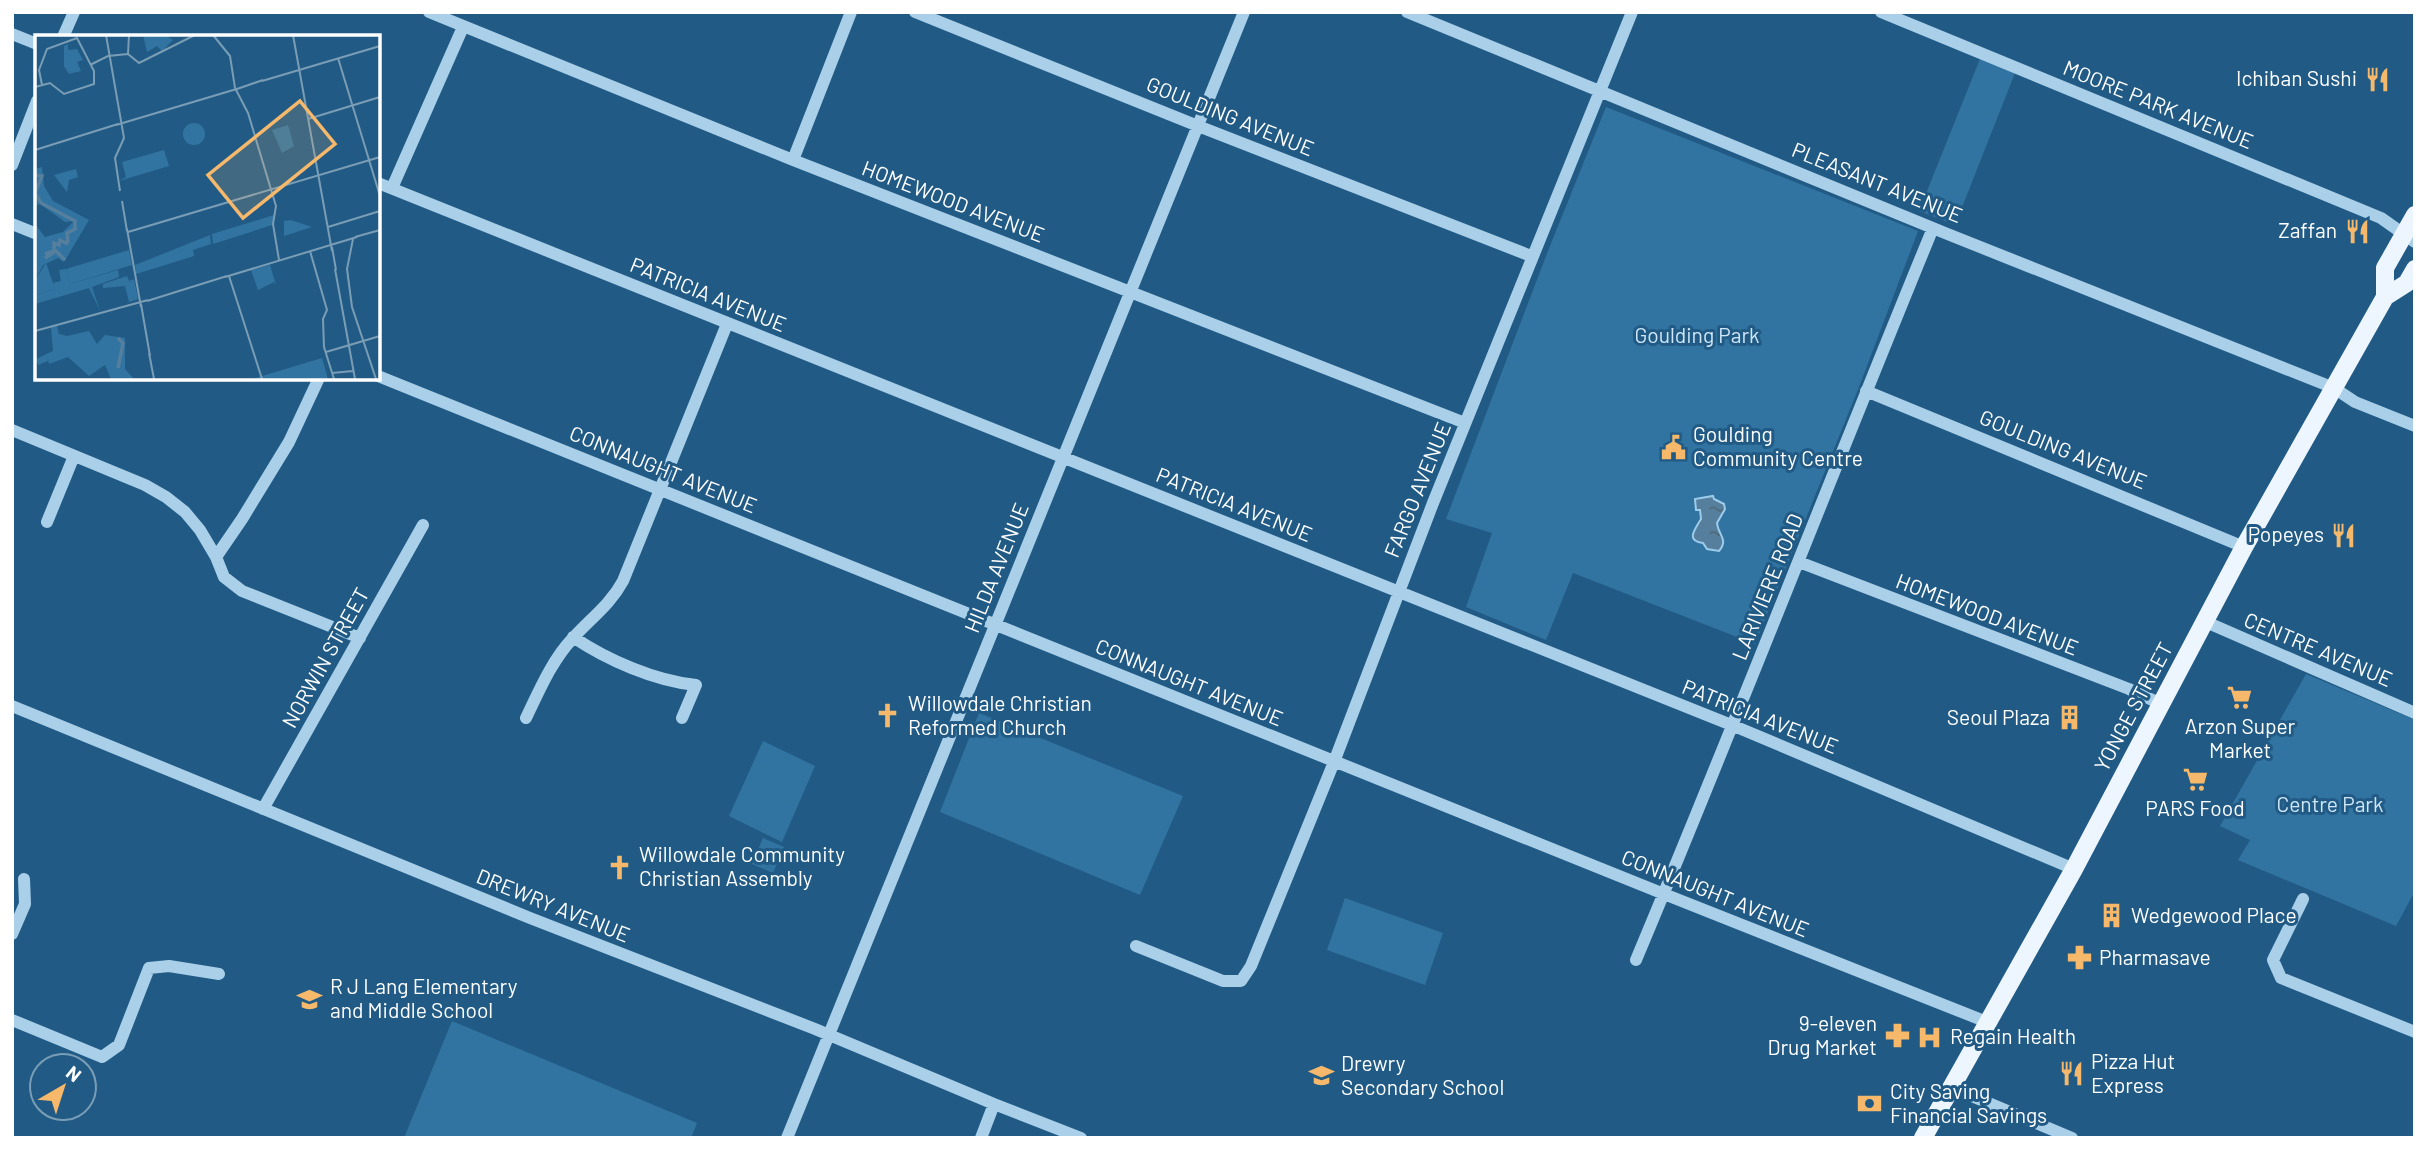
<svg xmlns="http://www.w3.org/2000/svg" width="2427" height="1150" viewBox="0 0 2427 1150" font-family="Barlow,sans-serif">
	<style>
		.park { fill: #3274a1 }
		.water { fill: url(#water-ripples); stroke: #9dccea; stroke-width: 2 }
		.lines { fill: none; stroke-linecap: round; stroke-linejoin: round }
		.minor { stroke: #a9cfe9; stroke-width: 12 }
		.major { stroke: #edf6fe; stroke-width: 18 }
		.labels { text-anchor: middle; stroke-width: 6; stroke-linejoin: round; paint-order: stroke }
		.poi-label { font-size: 21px; fill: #fff; stroke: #215b85; text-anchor: start }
		.street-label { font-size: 21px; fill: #fff; stroke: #215b85 }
		.park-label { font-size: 21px; fill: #cee6f7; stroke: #215b85 }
		.inset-river { fill: none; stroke: #557f9c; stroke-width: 3.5 }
		.inset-road { fill: none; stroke: #7a9db6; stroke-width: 2 }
		.view { fill: #f6b96b; fill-opacity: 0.15; stroke: #f6b96b; stroke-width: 3.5 }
		.inset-edge { fill: none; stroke: #fff; stroke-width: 3.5 }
	</style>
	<defs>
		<pattern id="water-ripples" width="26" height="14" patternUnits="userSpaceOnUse" patternTransform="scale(1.75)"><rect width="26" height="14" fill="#557f9c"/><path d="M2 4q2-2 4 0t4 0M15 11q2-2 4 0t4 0" fill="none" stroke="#516878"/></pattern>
	</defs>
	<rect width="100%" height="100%" fill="#215b85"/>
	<path class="park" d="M 1980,59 L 2015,73 L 1955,225 L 1919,211 Z
		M 1606,107 L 1918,231 L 1859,387 L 1755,644 L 1573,573 L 1546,640 L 1466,607 L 1492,533 L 1446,519 L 1546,256 Z
		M 2306,674 L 2415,720 L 2415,891 L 2396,926 L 2238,860 L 2250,840 L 2220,826 Z
		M 979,713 L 1183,796 L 1140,895 L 940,812 Z
		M 763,741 L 815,766 L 782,842 L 729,816 Z
		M 763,838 L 784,847 L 773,873 L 752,864 Z
		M 1345,898 L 1443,933 L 1425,985 L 1327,950 Z
		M 452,1021 L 697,1123 L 691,1138 L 404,1138 Z"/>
	<path class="water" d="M 1713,496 L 1714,499 L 1724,504 L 1725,509 L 1717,523 C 1718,535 1729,539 1719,551 L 1707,549 L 1703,543 C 1685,541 1695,529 1701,519 L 1700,510 L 1696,510 L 1695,499 Z"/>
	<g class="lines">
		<path class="minor" d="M 429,12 L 793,160 L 1465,423
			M 915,12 L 1198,126 L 1531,256
			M 1407,12 L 1945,233 L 2334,388 L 2355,402 L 2415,426
			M 1881,12 L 2381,218 L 2415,242
			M 12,34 L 37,44
			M 63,37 L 74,12
			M 793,160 L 851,12
			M 12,165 L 37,101
			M 378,183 L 1734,726 L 2074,869
			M 392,188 L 463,27
			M 12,224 L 37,234
			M 378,376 L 1664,894 L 1987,1022
			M 1866,391 L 2244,547
			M 12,430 L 145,485 L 166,497 L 185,512 L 200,530 L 216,557 L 224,577 L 242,591 L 360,638
			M 47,522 L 74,456
			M 216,557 L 242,519 L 289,442 L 319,378
			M 1799,562 L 2129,689 L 2161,704
			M 2206,622 L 2415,713
			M 573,637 C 607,660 655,681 696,685 L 682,718
			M 12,706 L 530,918 L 815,1029 L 994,1104 L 1081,1138
			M 526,718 C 539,691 552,660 573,638 C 591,618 610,605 623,581 L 727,324
			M 263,809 L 423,525
			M 2303,899 L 2273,960 L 2281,978 L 2415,1032
			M 12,934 L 25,904 L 24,879
			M 1136,946 L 1223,981 L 1241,981 L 1251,966 L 1334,762 L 1433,503 L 1632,12
			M 1636,960 C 1738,717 1833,471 1933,228
			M 12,1020 L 102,1057 L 119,1045 L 149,968 L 169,966 L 219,974
			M 1950,1087 L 2072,1138
			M 787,1138 L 1244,12
			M 981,1138 L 994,1104"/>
		<path class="major" d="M 2385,297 L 2407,283 L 2415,269
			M 1923,1138 L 2074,869 L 2244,547 L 2385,297 L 2385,268 L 2415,215"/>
	</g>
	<defs>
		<symbol id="restaurant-bare" viewBox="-9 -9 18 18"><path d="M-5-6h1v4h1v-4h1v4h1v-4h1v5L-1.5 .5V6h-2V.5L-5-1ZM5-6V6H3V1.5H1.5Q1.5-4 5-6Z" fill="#f6b96b" stroke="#215b85" stroke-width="2.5" paint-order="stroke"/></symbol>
		<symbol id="civic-bare" viewBox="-9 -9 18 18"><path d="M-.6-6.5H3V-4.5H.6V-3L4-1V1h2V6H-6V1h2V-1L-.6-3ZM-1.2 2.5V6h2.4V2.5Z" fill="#f6b96b" stroke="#215b85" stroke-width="2.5" paint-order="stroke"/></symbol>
		<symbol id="supermarket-bare" viewBox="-9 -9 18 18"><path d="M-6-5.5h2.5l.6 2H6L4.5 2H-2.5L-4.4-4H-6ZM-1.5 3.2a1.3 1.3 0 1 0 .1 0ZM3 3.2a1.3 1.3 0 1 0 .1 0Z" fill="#f6b96b" stroke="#215b85" stroke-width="2.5" paint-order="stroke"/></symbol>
		<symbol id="church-bare" viewBox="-9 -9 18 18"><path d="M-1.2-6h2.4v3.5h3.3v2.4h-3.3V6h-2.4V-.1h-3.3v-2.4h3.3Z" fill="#f6b96b" stroke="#215b85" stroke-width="2.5" paint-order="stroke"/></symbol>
		<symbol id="building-bare" viewBox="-9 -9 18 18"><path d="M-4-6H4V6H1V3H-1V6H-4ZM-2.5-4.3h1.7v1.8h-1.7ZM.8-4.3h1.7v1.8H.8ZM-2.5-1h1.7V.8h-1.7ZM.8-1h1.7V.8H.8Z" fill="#f6b96b" stroke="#215b85" stroke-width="2.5" paint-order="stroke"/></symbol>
		<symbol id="pharmacy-bare" viewBox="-9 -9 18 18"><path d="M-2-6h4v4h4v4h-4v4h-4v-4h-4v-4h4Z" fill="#f6b96b" stroke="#215b85" stroke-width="2.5" paint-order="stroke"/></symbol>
		<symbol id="school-bare" viewBox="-9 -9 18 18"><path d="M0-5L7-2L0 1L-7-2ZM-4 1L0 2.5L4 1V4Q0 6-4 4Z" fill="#f6b96b" stroke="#215b85" stroke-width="2.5" paint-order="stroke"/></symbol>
		<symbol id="hospital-bare" viewBox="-9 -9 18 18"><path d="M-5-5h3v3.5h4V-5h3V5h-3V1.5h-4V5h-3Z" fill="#f6b96b" stroke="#215b85" stroke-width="2.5" paint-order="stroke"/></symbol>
		<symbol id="bank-bare" viewBox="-9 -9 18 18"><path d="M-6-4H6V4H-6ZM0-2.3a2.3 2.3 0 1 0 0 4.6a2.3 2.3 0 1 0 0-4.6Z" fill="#f6b96b" stroke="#215b85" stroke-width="2.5" paint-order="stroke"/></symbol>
	</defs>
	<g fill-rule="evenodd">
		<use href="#restaurant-bare" x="2360" y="62" width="35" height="35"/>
		<use href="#restaurant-bare" x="2340" y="214" width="35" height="35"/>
		<use href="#civic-bare" x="1656" y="430" width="35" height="35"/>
		<use href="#restaurant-bare" x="2326" y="518" width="35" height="35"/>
		<use href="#supermarket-bare" x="2222" y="680" width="35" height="35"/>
		<use href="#church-bare" x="870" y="698" width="35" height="35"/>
		<use href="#building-bare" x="2052" y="700" width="35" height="35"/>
		<use href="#supermarket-bare" x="2178" y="762" width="35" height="35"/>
		<use href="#church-bare" x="602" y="850" width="35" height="35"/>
		<use href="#building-bare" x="2094" y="898" width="35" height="35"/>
		<use href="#pharmacy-bare" x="2062" y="940" width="35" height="35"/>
		<use href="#school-bare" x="292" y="982" width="35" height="35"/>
		<use href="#pharmacy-bare" x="1880" y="1018" width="35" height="35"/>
		<use href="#hospital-bare" x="1912" y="1020" width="35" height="35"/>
		<use href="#restaurant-bare" x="2054" y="1056" width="35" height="35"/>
		<use href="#school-bare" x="1304" y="1058" width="35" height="35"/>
		<use href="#bank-bare" x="1852" y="1086" width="35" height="35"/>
	</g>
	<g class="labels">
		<g class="poi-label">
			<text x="2357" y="86" text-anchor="end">Ichiban Sushi</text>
			<text x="2337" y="238" text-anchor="end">Zaffan</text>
			<text x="1693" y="442">Goulding<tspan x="1693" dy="24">Community Centre</tspan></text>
			<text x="2324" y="542" text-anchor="end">Popeyes</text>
			<text x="908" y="711">Willowdale Christian<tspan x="908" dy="24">Reformed Church</tspan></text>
			<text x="2050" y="725" text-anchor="end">Seoul Plaza</text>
			<text x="2240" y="734" text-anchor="middle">Arzon Super<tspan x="2240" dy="24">Market</tspan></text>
			<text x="2195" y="816" text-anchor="middle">PARS Food</text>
			<text x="639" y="862">Willowdale Community<tspan x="639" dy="24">Christian Assembly</tspan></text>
			<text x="2131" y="923">Wedgewood Place</text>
			<text x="2099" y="965">Pharmasave</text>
			<text x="330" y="994">R J Lang Elementary<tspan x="330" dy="24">and Middle School</tspan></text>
			<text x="1877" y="1031" text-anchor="end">9-eleven<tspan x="1877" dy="24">Drug Market</tspan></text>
			<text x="1950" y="1044">Regain Health</text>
			<text x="2091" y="1069">Pizza Hut<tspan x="2091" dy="24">Express</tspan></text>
			<text x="1341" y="1071">Drewry<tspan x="1341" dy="24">Secondary School</tspan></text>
			<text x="1890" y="1099">City Saving<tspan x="1890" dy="24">Financial Savings</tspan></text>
		</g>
		<g class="street-label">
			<text transform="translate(2158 105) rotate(22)" y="7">MOORE PARK AVENUE</text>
			<text transform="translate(1230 117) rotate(22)" y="7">GOULDING AVENUE</text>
			<text transform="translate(1877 183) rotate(22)" y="7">PLEASANT AVENUE</text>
			<text transform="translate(953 202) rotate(21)" y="7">HOMEWOOD AVENUE</text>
			<text transform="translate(708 295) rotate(22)" y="7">PATRICIA AVENUE</text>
			<text transform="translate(2063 450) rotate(22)" y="7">GOULDING AVENUE</text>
			<text transform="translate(663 470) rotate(22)" y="7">CONNAUGHT AVENUE</text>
			<text transform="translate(1418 490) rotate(-68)" y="7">FARGO AVENUE</text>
			<text transform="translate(1234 505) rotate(22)" y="7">PATRICIA AVENUE</text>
			<text transform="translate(997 568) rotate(-68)" y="7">HILDA AVENUE</text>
			<text transform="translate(1768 587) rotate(-68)" y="7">LARIVIERE ROAD</text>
			<text transform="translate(1987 615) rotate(21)" y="7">HOMEWOOD AVENUE</text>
			<text transform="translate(2318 650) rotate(23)" y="7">CENTRE AVENUE</text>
			<text transform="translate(326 658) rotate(-61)" y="7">NORWIN STREET</text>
			<text transform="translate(1189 683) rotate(22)" y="7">CONNAUGHT AVENUE</text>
			<text transform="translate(2134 707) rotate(-62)" y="7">YONGE STREET</text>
			<text transform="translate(1760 717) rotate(22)" y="7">PATRICIA AVENUE</text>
			<text transform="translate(1715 894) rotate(22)" y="7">CONNAUGHT AVENUE</text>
			<text transform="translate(553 906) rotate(22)" y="7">DREWRY AVENUE</text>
		</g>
		<g class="park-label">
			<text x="1697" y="343">Goulding Park</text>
			<text x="2330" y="812">Centre Park</text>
		</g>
	</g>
	<g transform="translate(35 35)">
		<rect width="345" height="345" fill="#215b85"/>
		<path d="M 239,180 L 237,190 L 178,209 L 177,199 ZM 175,200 L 176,209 L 158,215 L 159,221 L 101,239 L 100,230 ZM 31,234 L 35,249 L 83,235 L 84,242 L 57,252 L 65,276 L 54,253 L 0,269 L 0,260 L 20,254 L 18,248 L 26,246 L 24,235 Z" fill="#3274a1"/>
		<path d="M 129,115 L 134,131 L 84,146 L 91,142 L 87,127 ZM 94,215 L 97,230 L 35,249 L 31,234 ZM 11,228 L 20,254 L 0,260 L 0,245 ZM 287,323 L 293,344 L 217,344 Z" fill="#3274a1"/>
		<path d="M 108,0 L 130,0 L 138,5 L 127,16 L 122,11 L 112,17 ZM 33,9 L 33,15 L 42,14 L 48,25 L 42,27 L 46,36 L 34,39 L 29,31 L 29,11 ZM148 99a11 11 0 1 1 22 0a11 11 0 1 1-22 0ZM 253,90 L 259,111 L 247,118 L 237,95 ZM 7,132 L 9,151 L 18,166 L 54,185 L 29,227 L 23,223 L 8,230 L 0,245 L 0,189 L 10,202 L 28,197 L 39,186 L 30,187 L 5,169 L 0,171 L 0,134 ZM 41,134 L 43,142 L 34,145 L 32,157 L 19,140 ZM 255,185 L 262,187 L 277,192 L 249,201 L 249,186 ZM 235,230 L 241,250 L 239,247 L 223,255 L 216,235 ZM 92,241 L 94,246 L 99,244 L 103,264 L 94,267 L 90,251 L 68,253 L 68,249 ZM 22,291 L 24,299 L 32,301 L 54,296 L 62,309 L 70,300 L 90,303 L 90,334 L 99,344 L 76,344 L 70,330 L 54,341 L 33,322 L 14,329 L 12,321 L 13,326 L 3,330 L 1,324 L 18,316 L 16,292 Z" fill="#3274a1"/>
		<path class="inset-river" d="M 0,140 L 7,141 L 0,158 L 6,168 L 40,186 L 40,194 L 32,198 L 33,208M 10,219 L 19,216 L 19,208 L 24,210 L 25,205 L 33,209M 10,223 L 21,216 L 30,225M 83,303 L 88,308 L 83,333"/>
		<path class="inset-road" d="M 71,0 L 89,103 L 80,123 L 85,156M 94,0 L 93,19 L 104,28 L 160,0M 178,0 L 195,21 L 200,53 L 213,78 L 241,171 L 238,189 L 244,225M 258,0 L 297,216M 303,23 L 345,161M 55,30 L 73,21 L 93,19M 227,46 L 345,11M 0,52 L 15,48 L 29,59 L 59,49 L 59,36 L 42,3 L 12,14 L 4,35 L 7,50M 202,54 L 228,45M 273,84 L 345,62M 81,90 L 205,53M 0,115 L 83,89M 87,166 L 92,196M 293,192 L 345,176M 92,194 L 106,272M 93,197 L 345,122M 320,202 L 345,195M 318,204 L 312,234 L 317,272 L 341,344M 297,212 L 301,235M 275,216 L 292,275 L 288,284 L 289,312 L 299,344M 300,234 L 320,344M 194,241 L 227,344M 190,242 L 322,202M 112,266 L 192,241M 106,269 L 115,321M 0,296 L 113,265M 291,317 L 345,301M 114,318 L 119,344M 297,338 L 318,336"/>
		<path class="view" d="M 265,66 L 300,109 L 208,183 L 173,140 Z"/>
		<rect width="345" height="345" class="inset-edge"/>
	</g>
	<rect width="2427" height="1150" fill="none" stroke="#ffffff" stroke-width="28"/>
	<g transform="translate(63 1087) rotate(39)"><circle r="33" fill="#215b85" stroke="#7a9db6" stroke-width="2"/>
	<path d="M0-5L12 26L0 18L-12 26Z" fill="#f6b96b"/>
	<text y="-10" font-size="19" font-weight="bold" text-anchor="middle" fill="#ffffff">N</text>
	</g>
</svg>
